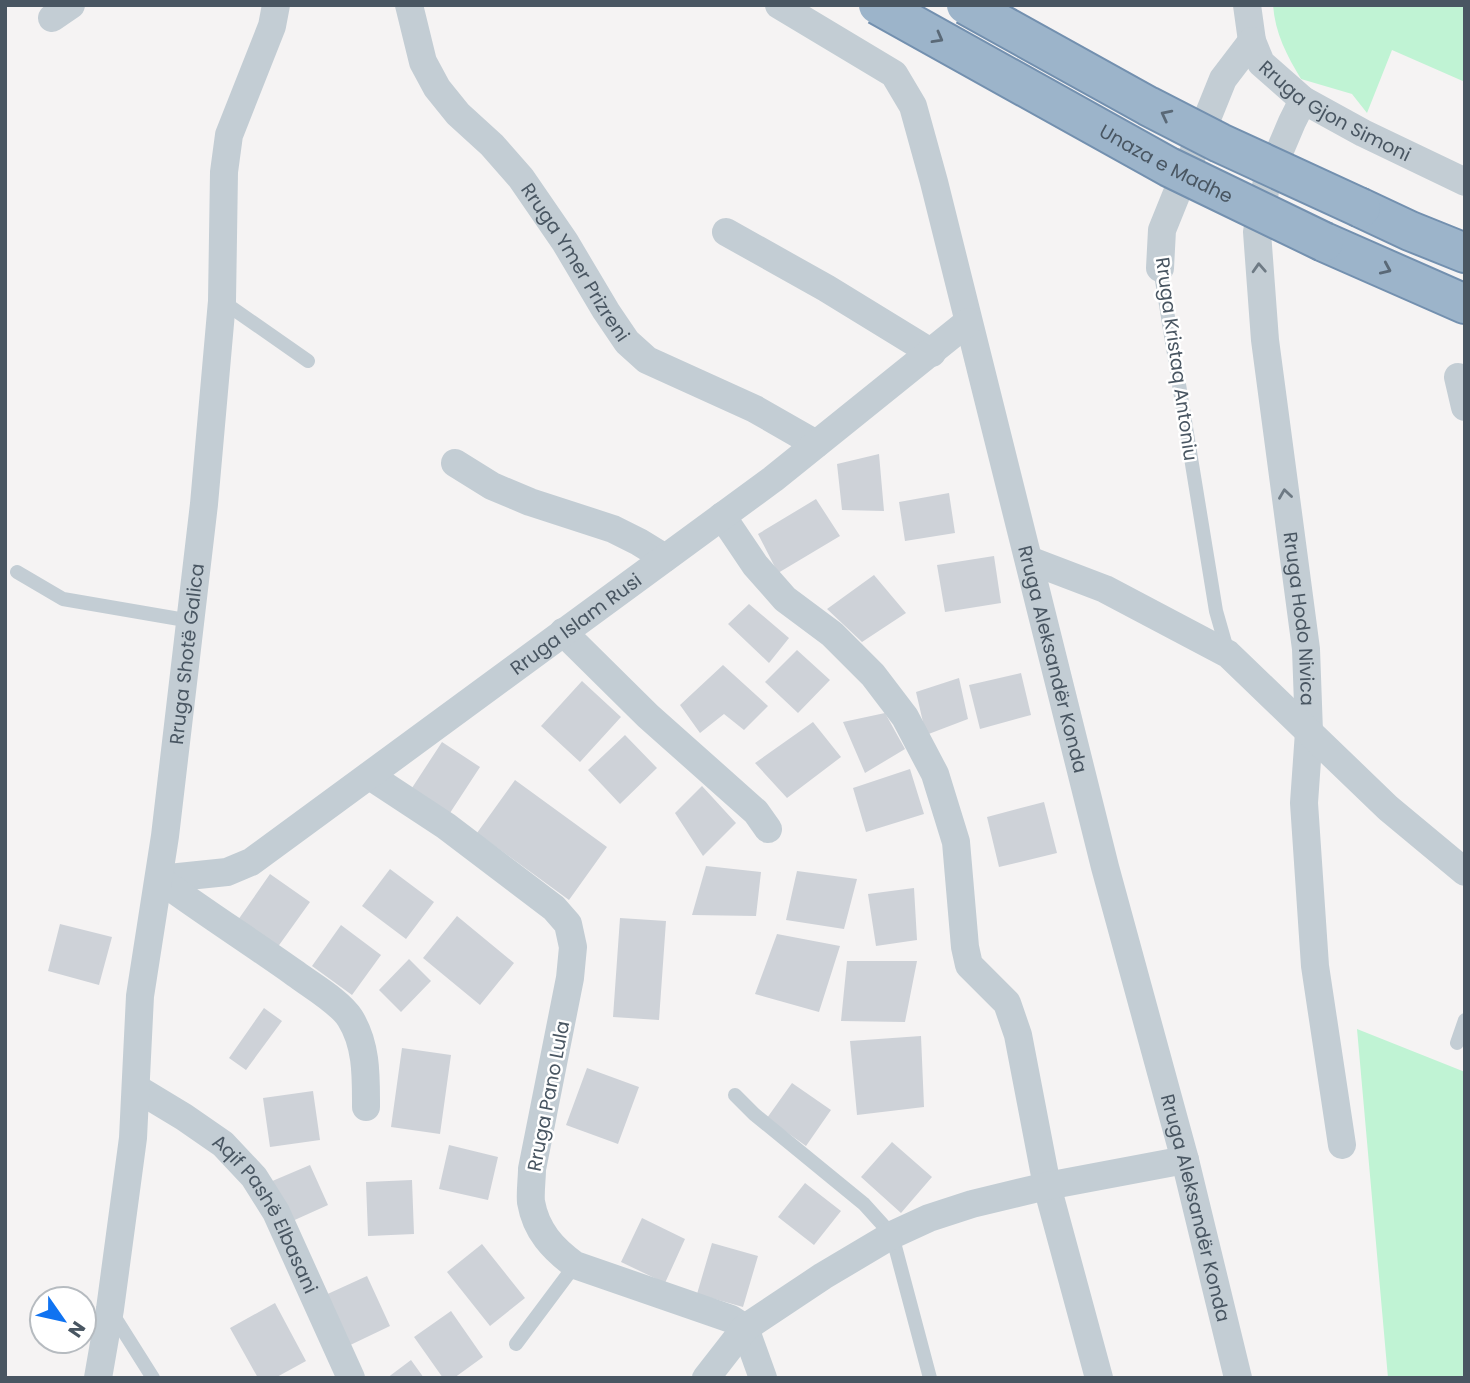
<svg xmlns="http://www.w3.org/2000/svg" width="1470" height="1383" viewBox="0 0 1470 1383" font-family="Poppins,sans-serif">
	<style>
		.green { fill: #c0f3d4 }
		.building { fill: #ced2d8 }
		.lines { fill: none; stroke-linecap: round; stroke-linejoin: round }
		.trunk-casing { stroke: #7390af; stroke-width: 42 }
		.service { stroke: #c3cdd4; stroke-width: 14 }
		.minor { stroke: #c3cdd4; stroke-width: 28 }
		.trunk { stroke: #9cb4ca; stroke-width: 38 }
		.trunk-bridge-casing { stroke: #7390af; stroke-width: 42; stroke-linecap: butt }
		.trunk-bridge { stroke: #9cb4ca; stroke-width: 38 }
		.oneway { stroke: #5a6977 }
		.oneway2 { stroke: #6e7a84 }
		.labels { text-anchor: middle; stroke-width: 5; stroke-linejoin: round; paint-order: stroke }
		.street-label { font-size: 19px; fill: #495662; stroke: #fff }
	</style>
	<rect width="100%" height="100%" fill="#f5f3f3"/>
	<path class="green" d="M 1273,5 L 1465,5 L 1465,82 L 1392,50 L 1367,113 L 1352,94 L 1301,79 C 1287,56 1275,33 1273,5 Z
		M 1357,1029 L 1465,1072 L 1465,1378 L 1388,1378 Z"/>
	<path class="building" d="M 879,454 L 884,511 L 842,510 L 837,464 Z
		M 949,493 L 955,533 L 905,541 L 899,502 Z
		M 816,499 L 840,536 L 778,573 L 758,534 Z
		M 994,556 L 1001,603 L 945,612 L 937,565 Z
		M 874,575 L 906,613 L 862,642 L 827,609 Z
		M 749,604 L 789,638 L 769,663 L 728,624 Z
		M 797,650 L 830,680 L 798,713 L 765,682 Z
		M 723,665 L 768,706 L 744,730 L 724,714 L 700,733 L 680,705 Z
		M 1021,673 L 1031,715 L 980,729 L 969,685 Z
		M 959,678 L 968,719 L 926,735 L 916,692 Z
		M 582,681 L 621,717 L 580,762 L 541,726 Z
		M 885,713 L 905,749 L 865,773 L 843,722 Z
		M 813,722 L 841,757 L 787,798 L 755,763 Z
		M 625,735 L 657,768 L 620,804 L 588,770 Z
		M 442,742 L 480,767 L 448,816 L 410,791 Z
		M 910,769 L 924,814 L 866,832 L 853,788 Z
		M 515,780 L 607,847 L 569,900 L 477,833 Z
		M 702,786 L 736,823 L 703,856 L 675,813 Z
		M 1044,802 L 1057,853 L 999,867 L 987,817 Z
		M 706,866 L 761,872 L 756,916 L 692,915 Z
		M 390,869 L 434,902 L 406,939 L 362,906 Z
		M 797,871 L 857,879 L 844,929 L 786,920 Z
		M 270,874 L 310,902 L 277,948 L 238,920 Z
		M 914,888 L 917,940 L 876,946 L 868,894 Z
		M 457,916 L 514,963 L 480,1005 L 423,958 Z
		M 620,918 L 666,921 L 659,1020 L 613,1017 Z
		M 60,924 L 112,937 L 99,985 L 48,971 Z
		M 341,925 L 381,955 L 352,995 L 312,966 Z
		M 777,934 L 840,946 L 819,1012 L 755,994 Z
		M 409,959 L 431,981 L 401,1012 L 379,990 Z
		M 847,961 L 917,961 L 905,1022 L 841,1021 Z
		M 264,1008 L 282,1021 L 246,1070 L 229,1058 Z
		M 921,1036 L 924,1107 L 857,1115 L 850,1041 Z
		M 402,1048 L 451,1055 L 440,1134 L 391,1127 Z
		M 587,1068 L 639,1087 L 618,1144 L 566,1125 Z
		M 792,1083 L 831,1110 L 806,1146 L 767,1118 Z
		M 313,1091 L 320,1140 L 270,1147 L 263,1098 Z
		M 892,1142 L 932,1177 L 901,1213 L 861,1177 Z
		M 449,1145 L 498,1157 L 488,1200 L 439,1189 Z
		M 310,1165 L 328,1205 L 288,1223 L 270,1182 Z
		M 412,1180 L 414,1234 L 368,1236 L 366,1182 Z
		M 805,1183 L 841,1211 L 814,1245 L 778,1217 Z
		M 642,1218 L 685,1239 L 665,1283 L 621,1262 Z
		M 712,1243 L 758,1256 L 743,1307 L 697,1294 Z
		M 482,1244 L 525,1298 L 490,1326 L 447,1272 Z
		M 367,1276 L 390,1326 L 344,1348 L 321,1297 Z
		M 275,1303 L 306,1361 L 275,1378 L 258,1378 L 230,1328 Z
		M 451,1311 L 483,1357 L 454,1378 L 443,1378 L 414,1337 Z
		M 411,1360 L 424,1378 L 387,1378 Z"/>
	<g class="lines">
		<defs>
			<path id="trunk" d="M 1361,208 L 1410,231 L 1465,253
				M 1324,242 L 1465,304"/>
		</defs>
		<use href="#trunk" class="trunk-casing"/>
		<path class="service" d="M 1160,268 L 1216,611 L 1228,653
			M 222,301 L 308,361
			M 17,572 L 63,599 L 191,621
			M 1457,1043 L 1465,1020
			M 735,1095 L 754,1114 L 864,1204 L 892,1235 L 930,1378
			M 112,1313 L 153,1378
			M 516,1344 L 575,1265"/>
		<g class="minor">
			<path id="s1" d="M 409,5 L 423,62 L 437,88 L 458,114 L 492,145 L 521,178 L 565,242 L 606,311 L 627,342 L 647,360 L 755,409 L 816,444"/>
			<path id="s2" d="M 779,5 L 894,74 L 913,106 L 934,182 L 1105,867 L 1185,1160 L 1238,1378"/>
			<path id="s3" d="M 1247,5 L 1252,41 L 1261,63 L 1303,100 L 1363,133 L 1465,182"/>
			<path d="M 52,18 L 71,5"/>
			<path id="s4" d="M 1303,100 L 1292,122 L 1267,181 L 1257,232 L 1265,340 L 1306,649 L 1309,732 L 1304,803 L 1315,966 L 1342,1145"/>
			<path d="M 726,232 L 826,288 L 932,353"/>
			<path d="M 1160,268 L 1162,230 L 1223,79 L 1252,41"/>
			<path d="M 1458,377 L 1465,407"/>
			<path d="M 455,463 L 492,486 L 530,502 L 613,529 L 639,542 L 665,558"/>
			<path d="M 722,516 L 755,565 L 785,599 L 832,634 L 873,675 L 905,717 L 935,774 L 956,842 L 965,947 L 969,965 L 1007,1003 L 1018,1035 L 1047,1186 L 1099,1378"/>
			<path d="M 1029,560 L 1105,589 L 1228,654 L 1388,808 L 1465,872"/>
			<path d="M 563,632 L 648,716 L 756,812 L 768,829"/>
			<path d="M 370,776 L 446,826 L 554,908 L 568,924 L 573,947 L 570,978 L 532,1169 C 532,1179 530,1192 531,1202 C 536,1231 553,1249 575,1265 L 731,1319 L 745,1328 L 763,1378"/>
			<path id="s5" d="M 159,879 L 227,872 L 251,862 L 773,479 L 968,322"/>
			<path d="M 159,879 C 204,912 251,942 296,974 C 312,986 340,1002 350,1018 C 367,1045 366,1077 366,1107"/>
			<path id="s6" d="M 136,1088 L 184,1117 L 223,1144 L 254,1177 L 276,1212 L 351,1378"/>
			<path id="s7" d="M 98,1378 L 110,1309 L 133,1138 L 140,996 L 165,836 L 204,504 L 222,301 L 224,172 L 229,135 L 272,26 L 276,5"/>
			<path d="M 706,1378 L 745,1328 L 823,1276 L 892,1235 L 929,1218 L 972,1204 L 1047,1186 L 1185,1160"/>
		</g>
		<use href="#trunk" class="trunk"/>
		<defs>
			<g id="trunk-bridge">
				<path id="s8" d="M 878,5 L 1169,167 L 1324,242"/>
				<path d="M 966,5 L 1148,106 L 1220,143 L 1361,208"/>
			</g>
		</defs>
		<use href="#trunk-bridge" class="trunk-bridge-casing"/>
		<use href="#trunk-bridge" class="trunk-bridge"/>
	</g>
	<defs><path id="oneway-chevron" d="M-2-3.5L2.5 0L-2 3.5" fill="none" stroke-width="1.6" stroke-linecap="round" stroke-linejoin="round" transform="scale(1.75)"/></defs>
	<g class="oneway">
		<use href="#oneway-chevron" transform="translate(938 38) rotate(29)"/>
		<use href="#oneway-chevron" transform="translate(1166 115) rotate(-153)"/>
		<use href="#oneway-chevron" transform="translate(1386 269) rotate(24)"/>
	</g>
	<g class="oneway2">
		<use href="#oneway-chevron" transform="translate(1259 268) rotate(-93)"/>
		<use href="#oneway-chevron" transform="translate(1285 494) rotate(-98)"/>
	</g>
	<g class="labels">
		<g class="street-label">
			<text dy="7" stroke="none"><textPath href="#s3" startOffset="149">Rruga Gjon Simoni</textPath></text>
			<text dy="7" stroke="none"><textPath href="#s8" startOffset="329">Unaza e Madhe</textPath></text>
			<text dy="7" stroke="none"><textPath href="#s1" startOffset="312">Rruga Ymer Prizreni</textPath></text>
			<text transform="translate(1177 359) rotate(82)" y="7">Rruga Kristaq Antoniu</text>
			<text dy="7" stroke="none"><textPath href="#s4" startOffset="530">Rruga Hodo Nivica</textPath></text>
			<text dy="7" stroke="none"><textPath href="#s5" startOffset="497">Rruga Islam Rusi</textPath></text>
			<text dy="7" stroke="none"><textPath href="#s7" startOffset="730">Rruga Shotë Galica</textPath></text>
			<text dy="7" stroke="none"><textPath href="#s2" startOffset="742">Rruga Aleksandër Konda</textPath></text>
			<text transform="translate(548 1096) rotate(-79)" y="7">Rruga Pano Lula</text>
			<text dy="7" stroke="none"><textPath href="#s2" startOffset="1309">Rruga Aleksandër Konda</textPath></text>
			<text dy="7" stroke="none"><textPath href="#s6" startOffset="186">Aqif Pashë Elbasani</textPath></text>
		</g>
	</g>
	<rect width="1470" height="1383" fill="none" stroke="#495662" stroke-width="14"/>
	<g transform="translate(63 1320) rotate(124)"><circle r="33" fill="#ffffff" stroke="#b6bbc0" stroke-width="2"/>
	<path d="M0-5L12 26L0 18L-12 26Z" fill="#1073f1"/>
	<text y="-10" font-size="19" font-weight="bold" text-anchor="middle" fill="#495662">N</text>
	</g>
</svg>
